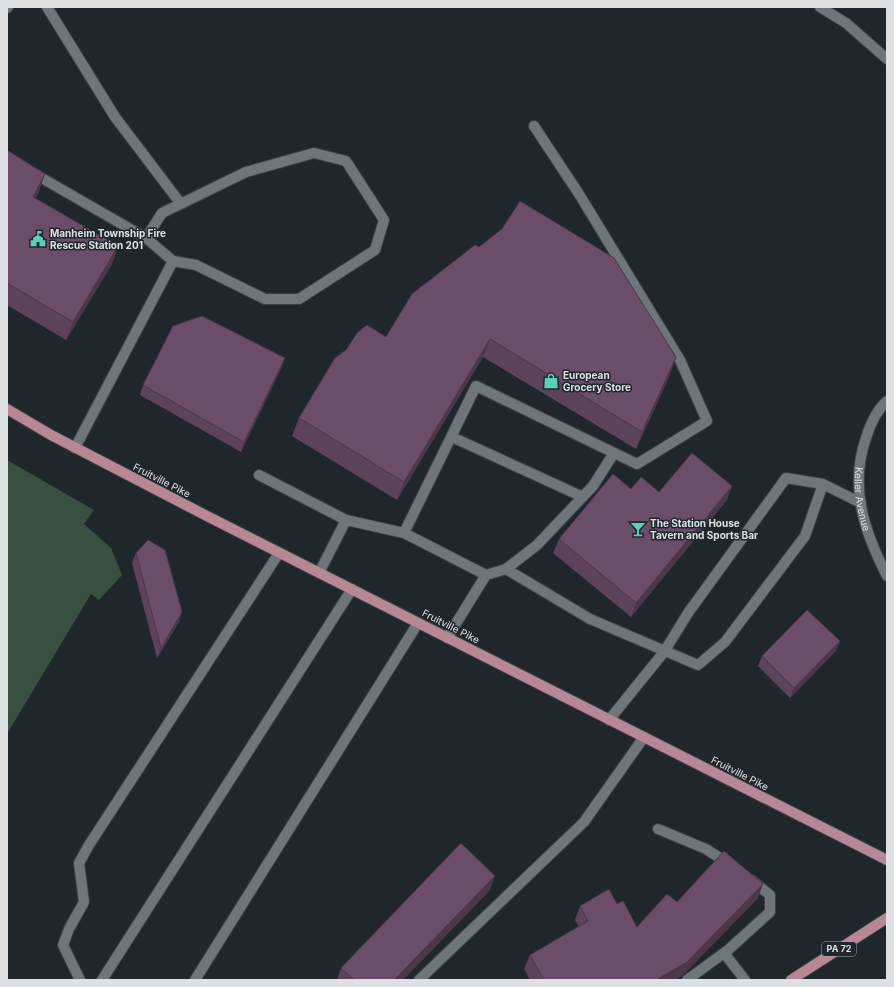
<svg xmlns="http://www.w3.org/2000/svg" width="894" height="987" viewBox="0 0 894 987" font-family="Inter,sans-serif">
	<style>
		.garden { fill: #394f3f }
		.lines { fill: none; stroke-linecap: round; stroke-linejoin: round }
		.service-casing { stroke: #3d4246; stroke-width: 12 }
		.minor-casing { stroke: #3d4246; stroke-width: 12 }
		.secondary-casing { stroke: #3d4246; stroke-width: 12 }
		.primary-casing { stroke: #3d4246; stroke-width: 12 }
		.service { stroke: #6e757b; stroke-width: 10 }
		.minor { stroke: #6e757b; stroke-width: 10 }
		.secondary { stroke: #6e757b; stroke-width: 10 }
		.primary { stroke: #b88795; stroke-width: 10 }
		.wall { fill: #5c425b }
		.shaded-wall { fill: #4b364a }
		.building { fill: #6b4d6a; stroke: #4b364a }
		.labels { text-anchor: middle; stroke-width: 3; stroke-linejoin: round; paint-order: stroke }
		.shield { fill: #20272c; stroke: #a4a9ad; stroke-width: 1 }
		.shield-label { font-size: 9px; font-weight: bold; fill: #dde1e4 }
		.poi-label { font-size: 10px; font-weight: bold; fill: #dde1e4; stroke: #20272c; text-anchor: start }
		.street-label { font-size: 10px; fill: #dde1e4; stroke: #20272c }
	</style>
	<rect width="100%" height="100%" fill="#20272c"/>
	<path class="garden" d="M 7,460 L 94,510 L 84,524 L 111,548 L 122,575 L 99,600 L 91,594 L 7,734 Z"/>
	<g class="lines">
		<defs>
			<path id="service" d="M 47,7 L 115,117 L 181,204
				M 33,173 L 146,238
				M 452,437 L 583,497
				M 75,448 L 173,261 L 196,265 L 265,299 L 299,299 L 375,250 L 384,220 L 346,161 L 314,153 L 246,172 L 162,213 L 146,238 L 173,261
				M 259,475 L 346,520 L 404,533 L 486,575 L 506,569 L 537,545 L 593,486 L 614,453
				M 404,533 L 476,386 L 637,464 L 707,421 L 680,360 L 579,194 L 534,126
				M 506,569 L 590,619 L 698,665 L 725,642 L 805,536 L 823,484
				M 319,573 L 346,520
				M 447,638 L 486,575
				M 609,720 L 664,652 L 688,613 L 786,478 L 823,484 L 861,503
				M 658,829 L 706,849 L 729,864
				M 724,953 L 745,980
				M 80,980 L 63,945 L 69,929 L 84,902 L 79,863 L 89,845 L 279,553
				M 102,980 L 352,589
				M 195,980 L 418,623
				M 419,980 L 584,822 L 644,737
				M 687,980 L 728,950 L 770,912 L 770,895 L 751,880"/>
			<path id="minor" d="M 820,7 L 846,23 L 887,59
				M 7,8 L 8,7"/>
			<g id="secondary">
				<path id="s1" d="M 887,401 C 877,410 870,425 866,438 C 849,487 864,531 887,576"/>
			</g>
			<path id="primary" d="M 7,409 L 51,435 L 203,514 L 887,860
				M 791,980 L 887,918"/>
		</defs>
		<use href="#service" class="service-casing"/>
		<use href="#minor" class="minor-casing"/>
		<use href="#secondary" class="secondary-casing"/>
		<use href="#primary" class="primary-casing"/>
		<use href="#service" class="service"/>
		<use href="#minor" class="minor"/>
		<use href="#secondary" class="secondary"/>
		<use href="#primary" class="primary"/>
	</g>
	<path class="wall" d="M 7,150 L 39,192 L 35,198 L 118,246 L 112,264 L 66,340 L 7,305 Z
		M 412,294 L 670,375 L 636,449 L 483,357 L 397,500 L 292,436 L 299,418 L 386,337 Z
		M 282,367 L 241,452 L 140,395 L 143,385 Z
		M 732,486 L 727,500 L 631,617 L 553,553 L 559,539 L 631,489 L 659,492 Z
		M 136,553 L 179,622 L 157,658 L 132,563 Z
		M 840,641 L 836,651 L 790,698 L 758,666 L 762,656 Z
		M 490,890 L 403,980 L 337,980 L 341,968 Z
		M 758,898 L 682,976 L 675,980 L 530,980 L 524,969 L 530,955 L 579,927 L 575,920 L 580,906 L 617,904 L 637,927 L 677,902 Z"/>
	<path class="shaded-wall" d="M 45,174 L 39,192 L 27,215 L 33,197 Z
		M 118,246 L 112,264 L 66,340 L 73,322 Z
		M 490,339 L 483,357 L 397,500 L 404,482 Z
		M 676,357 L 670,375 L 636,449 L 642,432 Z
		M 285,358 L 282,367 L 241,452 L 244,442 Z
		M 732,486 L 727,500 L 631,617 L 636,603 Z
		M 182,612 L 179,622 L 157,658 L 161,648 Z
		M 840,641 L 836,651 L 790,698 L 794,688 Z
		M 495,876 L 490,890 L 403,980 L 394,980 Z
		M 763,884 L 758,898 L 682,976 L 675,980 L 656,980 Z"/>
	<path class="building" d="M 7,150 L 45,174 L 33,197 L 118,246 L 73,322 L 7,283 Z
		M 520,201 L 614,258 L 676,357 L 642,432 L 490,339 L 404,482 L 299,418 L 335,358 L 346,350 L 357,333 L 367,325 L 386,337 L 412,294 L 475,245 L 479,247 L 502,229 Z
		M 202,316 L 285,358 L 244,442 L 143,385 L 173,326 Z
		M 692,453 L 732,486 L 636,603 L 559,539 L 613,474 L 631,489 L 641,477 L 659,492 Z
		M 148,540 L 165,550 L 182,612 L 161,648 L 136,553 Z
		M 807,610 L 840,641 L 794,688 L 762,656 Z
		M 461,843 L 495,876 L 394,980 L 354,980 L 341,968 Z
		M 724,851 L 763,884 L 687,962 L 656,980 L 544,980 L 530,955 L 588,921 L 580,906 L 609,889 L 617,904 L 623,901 L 637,927 L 667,894 L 677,902 Z"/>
	<defs>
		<symbol id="civic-bare" viewBox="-9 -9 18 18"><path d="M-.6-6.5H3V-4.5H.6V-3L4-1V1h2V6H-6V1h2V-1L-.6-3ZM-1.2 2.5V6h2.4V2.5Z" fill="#5cceba" stroke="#20272c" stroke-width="2.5" paint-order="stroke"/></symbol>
		<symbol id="shop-bare" viewBox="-9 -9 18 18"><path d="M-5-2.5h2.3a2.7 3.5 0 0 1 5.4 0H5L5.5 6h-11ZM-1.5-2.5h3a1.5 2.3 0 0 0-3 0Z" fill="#5cceba" stroke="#20272c" stroke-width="2.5" paint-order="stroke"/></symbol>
		<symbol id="bar-bare" viewBox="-9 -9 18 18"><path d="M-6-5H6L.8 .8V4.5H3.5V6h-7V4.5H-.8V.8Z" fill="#5cceba" stroke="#20272c" stroke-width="2.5" paint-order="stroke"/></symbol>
	</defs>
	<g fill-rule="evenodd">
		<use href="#civic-bare" x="27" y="228" width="22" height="22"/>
		<use href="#shop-bare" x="540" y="370" width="22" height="22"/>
		<use href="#bar-bare" x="627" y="518" width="22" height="22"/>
	</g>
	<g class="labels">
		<rect class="shield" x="822" y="942" width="34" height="14" rx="3"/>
		<g class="shield-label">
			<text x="839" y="952">PA 72</text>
		</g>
		<g class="poi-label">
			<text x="50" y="237">Manheim Township Fire<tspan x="50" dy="12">Rescue Station 201</tspan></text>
			<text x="563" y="379">European<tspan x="563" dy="12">Grocery Store</tspan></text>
			<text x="650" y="527">The Station House<tspan x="650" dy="12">Tavern and Sports Bar</tspan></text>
		</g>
		<g class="street-label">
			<text transform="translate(162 480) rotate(27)" y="4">Fruitville Pike</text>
			<text dy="4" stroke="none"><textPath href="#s1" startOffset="105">Keller Avenue</textPath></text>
			<text transform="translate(451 626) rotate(27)" y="4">Fruitville Pike</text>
			<text transform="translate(740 773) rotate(27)" y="4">Fruitville Pike</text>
		</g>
	</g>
	<rect width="894" height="987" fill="none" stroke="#dde1e4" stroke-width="16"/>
</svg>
